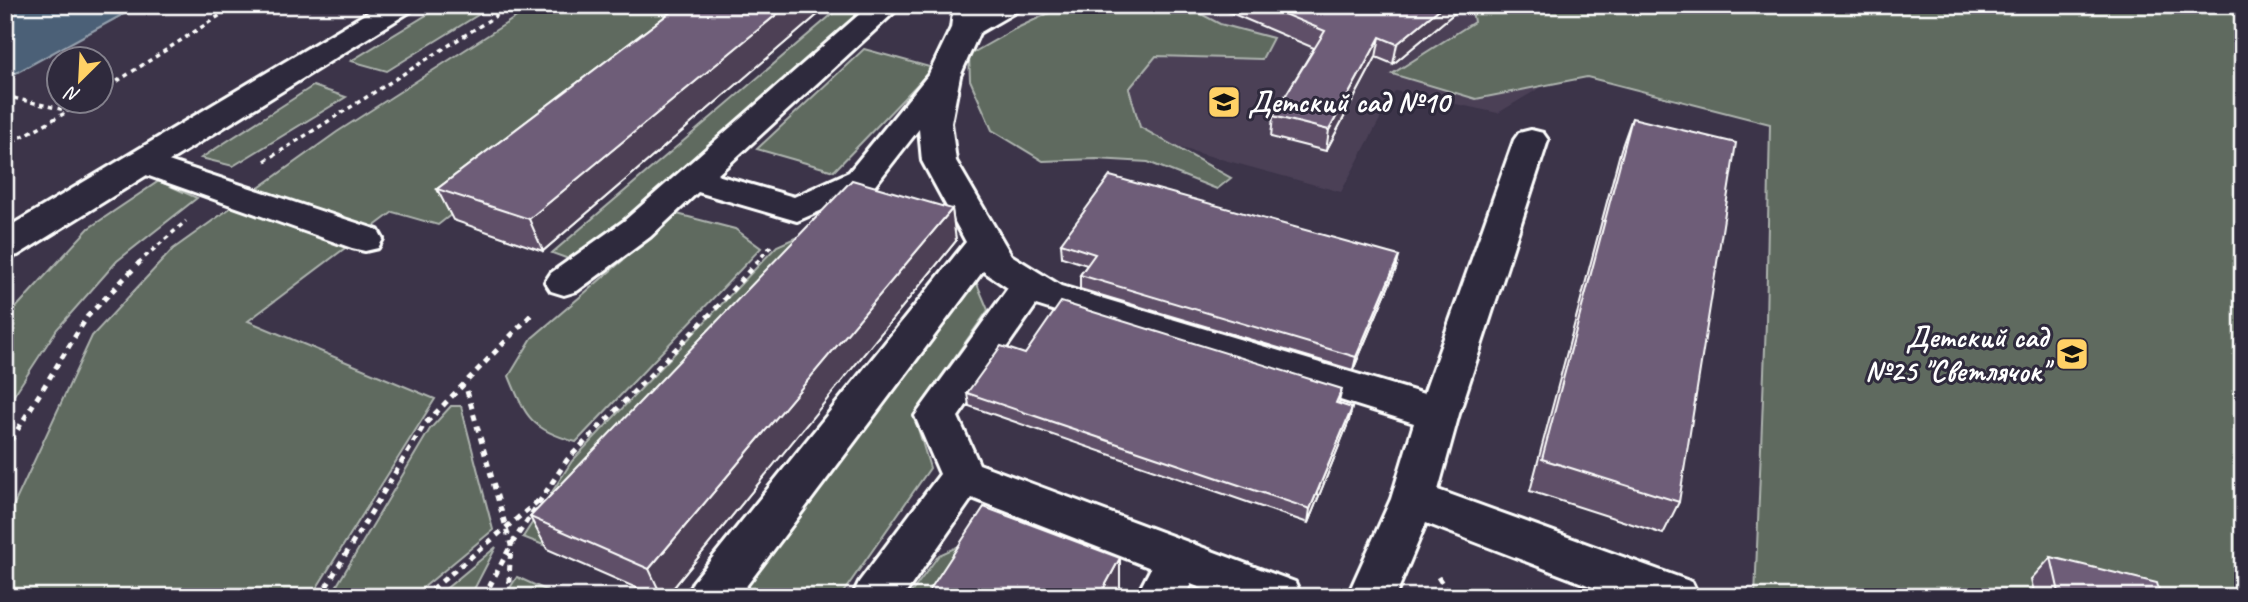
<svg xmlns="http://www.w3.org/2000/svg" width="2248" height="602" viewBox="0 0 2248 602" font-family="Caveat,sans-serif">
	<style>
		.built { fill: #4b4057 }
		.green { fill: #5e6a5f; stroke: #aeb4af; stroke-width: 2 }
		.water { fill: #4c6077; stroke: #94a0ad; stroke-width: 2 }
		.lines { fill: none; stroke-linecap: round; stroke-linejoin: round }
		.minor-casing { stroke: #fff; stroke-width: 6 }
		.major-casing { stroke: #fff; stroke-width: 6 }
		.path-far1 { stroke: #fff; stroke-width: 3.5; stroke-dasharray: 4.5 4.5; stroke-linecap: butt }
		.path { stroke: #fff; stroke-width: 5; stroke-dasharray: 6 6; stroke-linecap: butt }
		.minor { fill: #2f2a3d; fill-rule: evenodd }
		.major { fill: #2f2a3d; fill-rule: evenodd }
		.wall { fill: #5f5067; stroke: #fff; stroke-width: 2 }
		.shaded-wall { fill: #4d4154; stroke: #fff; stroke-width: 2 }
		.building { fill: #6e5d78; stroke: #fff; stroke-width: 2 }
		.labels { text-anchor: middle; stroke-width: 6; stroke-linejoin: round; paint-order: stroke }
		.poi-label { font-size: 30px; font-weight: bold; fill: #fff; stroke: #2f2a3d; text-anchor: start }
	</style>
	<rect width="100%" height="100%" fill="#3c3449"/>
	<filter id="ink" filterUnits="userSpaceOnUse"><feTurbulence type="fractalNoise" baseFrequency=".0143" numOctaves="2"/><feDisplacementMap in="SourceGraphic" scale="14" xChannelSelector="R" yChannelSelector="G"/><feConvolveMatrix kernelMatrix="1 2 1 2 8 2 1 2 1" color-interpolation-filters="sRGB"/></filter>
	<g filter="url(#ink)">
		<path class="built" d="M 1066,5 L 1677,5 L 1498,113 L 1395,91 L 1341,192 L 1148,139 Z"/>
		<path class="green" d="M 443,5 L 494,5 L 387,71 L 351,61 Z
			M 535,5 L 718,5 L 438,225 L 393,212 L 248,321 L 435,399 L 311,597 L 5,597 L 5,524 L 92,336 L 173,249 L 337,132 Z
			M 843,5 L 868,5 L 577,262 L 552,253 Z
			M 1066,5 L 1184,5 L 1220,24 L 1273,38 L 1262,59 L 1156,56 L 1129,89 L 1140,127 L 1231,178 L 1217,189 L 1148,162 L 1096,159 L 1043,161 L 992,130 L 970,80 L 969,55 L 1015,29 Z
			M 1471,5 L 2243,5 L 2243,597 L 1755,597 L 1766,323 L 1770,124 L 1587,77 L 1476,99 L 1392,74 L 1474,22 Z
			M 864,49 L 933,68 L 834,171 L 757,149 Z
			M 313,86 L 346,97 L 233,166 L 201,158 Z
			M 159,181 L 197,198 L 117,261 L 57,329 L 5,409 L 5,321 L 12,312 L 89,228 Z
			M 677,214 L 735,229 L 761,248 L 576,442 C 531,429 526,418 509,376 L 532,338 Z
			M 804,234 L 546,546 L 523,537 L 572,461 L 777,246 Z
			M 972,272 L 988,310 L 914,415 L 930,468 L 840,597 L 727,597 Z
			M 451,406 L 461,406 L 493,530 L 412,597 L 330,597 L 430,429 Z
			M 977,538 L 939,597 L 908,597 L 939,555 Z
			M 496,547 L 470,597 L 436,597 Z
			M 517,577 L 561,597 L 504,597 Z"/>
		<path class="water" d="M 5,5 L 140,5 L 5,79 Z"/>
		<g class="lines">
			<defs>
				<path id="minor" d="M 870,5 L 902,5 L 717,175 L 794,197 L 849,172 L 929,74 L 951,28 L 954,5 L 1021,5 L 1017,11 L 979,33 L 960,76 L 951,123 L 956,161 L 1011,255 L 1061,286 L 1424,394 L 1514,140 L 1519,133 L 1531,130 L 1543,133 L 1548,140 L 1459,414 L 1438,490 L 1692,582 L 1699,597 L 1619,597 L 1426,523 L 1395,597 L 1347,597 L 1391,499 L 1414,423 L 1036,305 L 958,417 L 979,464 L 1295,582 L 1302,597 L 1223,597 L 1191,584 L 1184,597 L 1136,597 L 1151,568 L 972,498 L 903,597 L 852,597 L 859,582 L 940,474 L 915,416 L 1008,288 L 983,271 L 738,597 L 686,597 L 693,582 L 966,242 L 922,161 L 919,129 L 873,188 L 797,221 L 698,192 L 650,237 L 577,291 L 564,295 L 551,291 L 545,282 L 551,273 L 624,221 Z
					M 144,153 L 378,230 L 383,239 L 378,248 L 365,251 L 352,248 L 132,170 L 127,163 L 132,156 Z"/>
				<path id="major" d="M 380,5 L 415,5 L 411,11 L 18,255 L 5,258 L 5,229 Z"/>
			</defs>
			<use href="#minor" class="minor-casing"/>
			<use href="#major" class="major-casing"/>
			<path class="path-far1" d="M 102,91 L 236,5
				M 5,96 L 69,111
				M 5,146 L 85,102
				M 265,161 L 513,5
				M 138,263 L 186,221
				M 756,263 L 772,245"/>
			<path class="path" d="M 467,391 L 511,545 L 508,597
				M 5,450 L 87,317 L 140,262
				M 1438,577 L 1451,597
				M 320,597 L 424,425 L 532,314
				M 423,597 L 538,501
				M 484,597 L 511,545 L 567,460 L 720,304 L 757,262"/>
			<use href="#minor" class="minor"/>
			<use href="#major" class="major"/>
		</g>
		<path class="wall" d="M 680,5 L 829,5 L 543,251 L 453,220 L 437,189 Z
			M 1212,5 L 1464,5 L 1393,64 L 1376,57 L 1326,151 L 1271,137 L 1273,116 L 1314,48 Z
			M 1632,118 L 1679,502 L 1663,534 L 1530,491 L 1621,149 Z
			M 952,209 L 956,241 L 666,597 L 657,597 L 547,549 L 530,517 Z
			M 1061,243 L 1399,256 L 1396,269 L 1353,370 L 1080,289 L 1080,275 L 1087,265 L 1062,257 Z
			M 1025,354 L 1339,404 L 1349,421 L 1308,523 L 969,406 L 967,393 Z
			M 2051,557 L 2161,597 L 2035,597 L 2031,579 Z"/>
		<path class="shaded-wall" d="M 788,5 L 829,5 L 543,251 L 529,219 Z
			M 1444,5 L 1464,5 L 1393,64 L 1397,44 Z
			M 1380,37 L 1376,57 L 1326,151 L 1329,130 Z
			M 952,209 L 956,241 L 666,597 L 662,597 L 649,569 Z
			M 1399,256 L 1396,269 L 1353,370 L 1356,357 Z
			M 1342,389 L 1339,402 L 1334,416 L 1336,403 Z
			M 1352,408 L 1349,421 L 1308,523 L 1310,509 Z
			M 1120,558 L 1120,589 L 1116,597 L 1099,597 Z"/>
		<path class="building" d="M 680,5 L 788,5 L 529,219 L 437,189 Z
			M 1262,5 L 1444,5 L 1397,44 L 1380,37 L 1329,130 L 1273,116 L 1325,31 Z
			M 1632,118 L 1736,143 L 1679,502 L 1542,459 Z
			M 1110,176 L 1399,256 L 1356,357 L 1080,275 L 1095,254 L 1061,243 Z
			M 852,180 L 952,209 L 649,569 L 530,517 Z
			M 1061,302 L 1342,389 L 1336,403 L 1352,408 L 1310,509 L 967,393 L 1001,346 L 1025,354 Z
			M 984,507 L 1120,558 L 1099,597 L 925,597 Z
			M 2051,557 L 2157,583 L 2161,597 L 2060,597 Z"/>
	</g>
	<defs>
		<symbol id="school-square" viewBox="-11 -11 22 22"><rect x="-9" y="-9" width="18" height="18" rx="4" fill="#ffd166" stroke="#2f2a3d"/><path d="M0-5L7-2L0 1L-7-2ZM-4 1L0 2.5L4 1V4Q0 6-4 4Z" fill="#111"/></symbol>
	</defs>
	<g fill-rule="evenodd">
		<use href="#school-square" x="1205" y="83" width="38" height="38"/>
		<use href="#school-square" x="2053" y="335" width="38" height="38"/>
	</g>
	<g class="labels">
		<g class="poi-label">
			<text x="1248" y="112">Детский сад №10</text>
			<text x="2048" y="347" text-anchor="end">Детский сад<tspan x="2048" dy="34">№25 "Светлячок"</tspan></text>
		</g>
	</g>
	<rect width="2248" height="602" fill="none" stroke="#2f2a3d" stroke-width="28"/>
	<rect x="14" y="14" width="2220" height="574" fill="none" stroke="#fff" stroke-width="2.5" filter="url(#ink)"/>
	<g transform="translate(80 80) rotate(204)"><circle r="33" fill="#2f2a3d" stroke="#827f8b" stroke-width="2"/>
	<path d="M0-5L12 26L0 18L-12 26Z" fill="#ffd166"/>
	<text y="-10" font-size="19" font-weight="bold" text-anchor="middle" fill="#ffffff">N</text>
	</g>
</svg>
